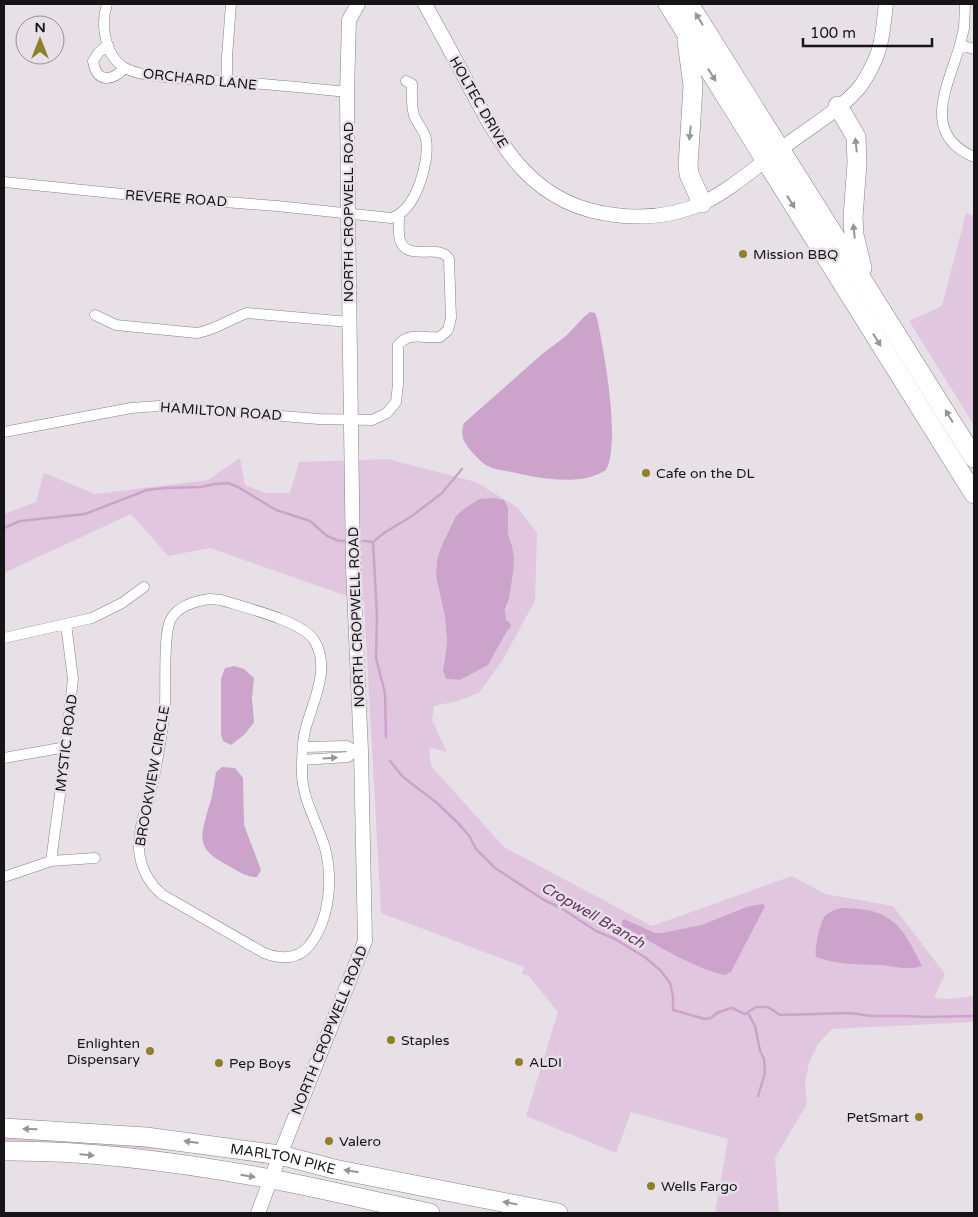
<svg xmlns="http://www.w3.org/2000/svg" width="978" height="1217" viewBox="0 0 978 1217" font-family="'Varela Round',sans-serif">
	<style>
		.green { fill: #e0c7df; fill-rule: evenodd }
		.water { fill: #cca3ca }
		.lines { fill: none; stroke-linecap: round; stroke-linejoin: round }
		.stream { stroke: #cca3ca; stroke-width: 2.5 }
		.street-casing { stroke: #868186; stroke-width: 11 }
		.secondary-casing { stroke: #868186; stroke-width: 15 }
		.highway-casing { stroke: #868186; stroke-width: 20 }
		.street { stroke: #fff; stroke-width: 10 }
		.secondary { stroke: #fff; stroke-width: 14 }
		.highway { stroke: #fff; stroke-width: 19 }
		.oneway { fill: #969596 }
		.poi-dot { fill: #8d8027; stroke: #e7e1e7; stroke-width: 2 }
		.labels { text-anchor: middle; stroke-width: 5; stroke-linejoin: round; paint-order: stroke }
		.street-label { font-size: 14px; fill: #161416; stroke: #e7e1e7 }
		.poi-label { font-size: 14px; fill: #161416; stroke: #e7e1e7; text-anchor: start }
		.water-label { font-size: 15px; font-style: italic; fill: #633162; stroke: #e7e1e7 }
	</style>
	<rect width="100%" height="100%" fill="#e7e1e7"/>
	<path class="green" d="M 966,213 L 974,216 L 974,425 L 909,321 L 942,306 Z
		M 240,458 L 245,485 L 266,493 L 290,493 L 299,462 L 388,459 L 476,482 L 518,508 L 537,533 L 535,601 L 502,661 L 479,693 L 458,701 L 434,706 L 432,720 L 447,752 L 429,747 L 431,766 L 504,847 L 652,926 L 792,876 L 825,894 L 893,906 L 945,974 L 934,998 L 949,999 L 974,996 L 974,1022 L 832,1029 L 818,1044 L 809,1063 L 805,1083 L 807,1104 L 775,1158 L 779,1213 L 715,1213 L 728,1139 L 631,1112 L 616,1153 L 526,1116 L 558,1012 L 529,976 L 522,974 L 524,967 L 381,913 L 364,602 L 210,548 L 168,556 L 131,514 L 4,573 L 4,514 L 36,502 L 44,473 L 95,494 L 208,480 ZM 493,498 L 508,508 L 508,533 L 512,546 L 513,573 L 509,599 L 505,614 L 506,620 L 511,627 L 507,631 L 488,664 L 460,680 L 446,679 L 443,664 L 447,642 L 445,617 L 436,576 L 437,560 L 441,547 L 456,516 L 479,499 Z
		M 4,1136 L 108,1141 L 264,1161 L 266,1164 L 174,1150 L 4,1144 Z"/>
	<path class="water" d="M 590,312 L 595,313 L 597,318 C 604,351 621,442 606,470 C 580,487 539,478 511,472 C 503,470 495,470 488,466 C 481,463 476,456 471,451 C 463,442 460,435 464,423 L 541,355 L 567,335 L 584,317 Z
		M 493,498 L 504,500 L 508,508 L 508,533 L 512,546 L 514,558 L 513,573 L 509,599 L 505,610 L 506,620 L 511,624 L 511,627 L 507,631 L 488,665 L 460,680 L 446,679 L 443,670 L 447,642 L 445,617 L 436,576 L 437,560 L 441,547 L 456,516 L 464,509 L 479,499 Z
		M 234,666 L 244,669 L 254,678 L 252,698 L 254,722 L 245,734 L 231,745 L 223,741 L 221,734 L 221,679 L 225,668 Z
		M 222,767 L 235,768 L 243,778 L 244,825 L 261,870 L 257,877 C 248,878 237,871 229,866 C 195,848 200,839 209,806 C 213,795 214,784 216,772 Z
		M 763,904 L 765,906 L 731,972 L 724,975 C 691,967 652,942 622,926 L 622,921 L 624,919 L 655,933 L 662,933 L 702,925 L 749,906 Z
		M 840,908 C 891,908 901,923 922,966 C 907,971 895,966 879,965 C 858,964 837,965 816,957 C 814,949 820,922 825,916 C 829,912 834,910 840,908 Z"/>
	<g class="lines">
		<path class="stream" d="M 4,528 L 20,521 L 85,514 L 147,490 L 165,488 L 201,487 L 215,484 L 228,483 L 238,487 L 276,510 L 310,521 L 327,536 L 339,541 L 347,541
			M 363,541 L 373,542
			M 373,542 L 377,616 L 376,658 L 385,693 L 386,737
			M 373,542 L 384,533 L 412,516 L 442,493 L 462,469
			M 390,761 L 403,777 L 437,803 L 458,823 L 470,837 L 476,849 L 495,868 L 544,900 L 561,908 L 596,931 L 615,939 L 646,958 L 661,971 L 670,983 L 673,996 L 673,1010 L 705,1019 L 711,1018 L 717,1013 L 728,1009 L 732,1008 L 745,1014 L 756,1007 L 768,1007 L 780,1015 L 851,1013 L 871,1016 L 908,1016 L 926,1017 L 974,1016
			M 748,1013 L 755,1026 L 760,1051 L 764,1059 L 765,1073 L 758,1096"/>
		<defs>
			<path id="street" d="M 107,4 C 100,25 105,58 127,69 C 147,79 200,79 225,81 C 266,84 306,88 347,92
				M 108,45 L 99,52 L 93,61 C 97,84 112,81 125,68
				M 960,45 L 964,28 L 965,4
				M 974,49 L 960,45 C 948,86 920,134 974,157
				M 227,81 L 227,57 L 231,4
				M 4,182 L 122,194 L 277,206 L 391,218 C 416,211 430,162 426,139 C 424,129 417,124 414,115 C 411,106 412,94 412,84 L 406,81
				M 95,315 L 116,325 L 197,333 C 215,330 230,319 247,313 L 349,322
				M 4,432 L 131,408 L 159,406 L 319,419 L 372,420 L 387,413 L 396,402 L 398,384 L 398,345 C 410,331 424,339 440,337 L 448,330 L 451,318 L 449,259 C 439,242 407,263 400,240 C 398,233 399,223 399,216
				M 210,599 L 221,600 C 243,607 302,621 314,640 C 331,667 314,699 306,727 C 302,740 302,755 302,769 C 301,798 317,821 325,848 C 333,879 330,920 309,946 C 297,960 280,959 264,953 L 163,895 C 149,884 140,867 139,849 C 138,828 147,806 152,786 C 158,759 163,731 165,703 C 166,685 163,632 171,619 C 178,606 195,601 210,599 Z
				M 4,638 L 92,618 L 122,603 L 144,587
				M 303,747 L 347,746 L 355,751 L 361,751
				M 4,758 L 66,747
				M 302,760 L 348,757 L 355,751
				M 51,861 L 62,780 L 73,679 L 66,624
				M 4,877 L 51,861 L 95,858"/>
			<path id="secondary" d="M 425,4 C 439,30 454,57 468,84 C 502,149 534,206 615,215 C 645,219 676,215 703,203 C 732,189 755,167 781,149 C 805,130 838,112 858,89 C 865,81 875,62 878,52 C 883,39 884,18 886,4
				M 258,1213 L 280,1155 L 365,941 L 361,751 L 353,567 L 348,213 L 347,92 L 349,20 L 358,4"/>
			<g id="highway">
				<path d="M 668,4 L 974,494"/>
				<path d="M 689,4 L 974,458"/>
				<path d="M 687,41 L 693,86 L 688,166 L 689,174 L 702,203"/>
				<path d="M 838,106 L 856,137 L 857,163 L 853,217 L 854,235 L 862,268"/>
				<path id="s1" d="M 4,1128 L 146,1137 L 280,1155 L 334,1169 L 558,1213"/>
				<path d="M 4,1151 C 91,1150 185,1163 271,1179 C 324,1189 377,1202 430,1213"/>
			</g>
		</defs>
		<use href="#street" class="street-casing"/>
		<use href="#secondary" class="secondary-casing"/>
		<use href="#highway" class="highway-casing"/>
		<use href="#street" class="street"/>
		<use href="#secondary" class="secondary"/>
		<use href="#highway" class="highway"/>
	</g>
	<defs><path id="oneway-solid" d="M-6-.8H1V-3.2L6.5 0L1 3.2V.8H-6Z" transform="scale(1.25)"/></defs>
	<g class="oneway">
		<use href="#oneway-solid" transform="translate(699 19) rotate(-122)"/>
		<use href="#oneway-solid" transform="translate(712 75) rotate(58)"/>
		<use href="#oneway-solid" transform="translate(690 133) rotate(96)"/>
		<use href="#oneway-solid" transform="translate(856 145) rotate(-96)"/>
		<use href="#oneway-solid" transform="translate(791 202) rotate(58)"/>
		<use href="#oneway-solid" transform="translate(854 231) rotate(-96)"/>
		<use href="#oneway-solid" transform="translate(877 340) rotate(58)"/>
		<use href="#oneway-solid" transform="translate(949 416) rotate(-121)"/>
		<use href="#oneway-solid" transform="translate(330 758) rotate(-3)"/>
		<use href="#oneway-solid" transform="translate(30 1129) rotate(-178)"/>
		<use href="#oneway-solid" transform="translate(191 1142) rotate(-172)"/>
		<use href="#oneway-solid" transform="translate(87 1155) rotate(5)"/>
		<use href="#oneway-solid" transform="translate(351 1171) rotate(-171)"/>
		<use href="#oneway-solid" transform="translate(248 1176) rotate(9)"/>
		<use href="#oneway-solid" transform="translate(510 1203) rotate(-169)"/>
	</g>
	<g class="poi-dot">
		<circle cx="743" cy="254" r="5"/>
		<circle cx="646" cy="473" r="5"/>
		<circle cx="391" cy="1040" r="5"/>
		<circle cx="150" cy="1051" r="5"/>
		<circle cx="519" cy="1062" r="5"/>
		<circle cx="219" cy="1063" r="5"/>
		<circle cx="919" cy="1117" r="5"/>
		<circle cx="329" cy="1141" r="5"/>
		<circle cx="651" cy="1186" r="5"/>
	</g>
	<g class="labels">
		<g class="street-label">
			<text transform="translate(200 79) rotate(6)" y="5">ORCHARD LANE</text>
			<text transform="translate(479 102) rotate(60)" y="5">HOLTEC DRIVE</text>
			<text transform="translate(176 198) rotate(4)" y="5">REVERE ROAD</text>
			<text transform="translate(348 212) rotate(-90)" y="5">NORTH CROPWELL ROAD</text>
			<text transform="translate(221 411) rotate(4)" y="5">HAMILTON ROAD</text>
			<text transform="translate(356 617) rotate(-92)" y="5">NORTH CROPWELL ROAD</text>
			<text transform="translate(66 743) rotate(-83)" y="5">MYSTIC ROAD</text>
			<text transform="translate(152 776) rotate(-80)" y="5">BROOKVIEW CIRCLE</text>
			<text transform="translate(329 1030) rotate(-68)" y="5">NORTH CROPWELL ROAD</text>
			<text dy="5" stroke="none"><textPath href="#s1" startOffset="281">MARLTON PIKE</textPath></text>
		</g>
		<g class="poi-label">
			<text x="753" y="259">Mission BBQ</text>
			<text x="656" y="478">Cafe on the DL</text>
			<text x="401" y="1045">Staples</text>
			<text x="140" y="1048" text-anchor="end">Enlighten<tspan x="140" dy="16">Dispensary</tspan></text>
			<text x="529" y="1067">ALDI</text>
			<text x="229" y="1068">Pep Boys</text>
			<text x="909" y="1122" text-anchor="end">PetSmart</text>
			<text x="339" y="1146">Valero</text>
			<text x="661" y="1191">Wells Fargo</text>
		</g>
		<g class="water-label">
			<text transform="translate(593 915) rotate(30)" y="5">Cropwell Branch</text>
		</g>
	</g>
	<rect width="978" height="1217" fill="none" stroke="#161416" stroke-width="10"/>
	<g transform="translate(40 40)"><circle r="24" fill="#e7e1e7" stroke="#938f93"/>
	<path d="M0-4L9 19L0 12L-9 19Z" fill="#8d8027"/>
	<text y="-8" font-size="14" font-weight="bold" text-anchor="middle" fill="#161416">N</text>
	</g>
	<path d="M803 38v8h129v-8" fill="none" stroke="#161416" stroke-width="2.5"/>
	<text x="810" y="38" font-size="15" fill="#161416" stroke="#e7e1e7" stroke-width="4" paint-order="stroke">100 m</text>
</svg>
